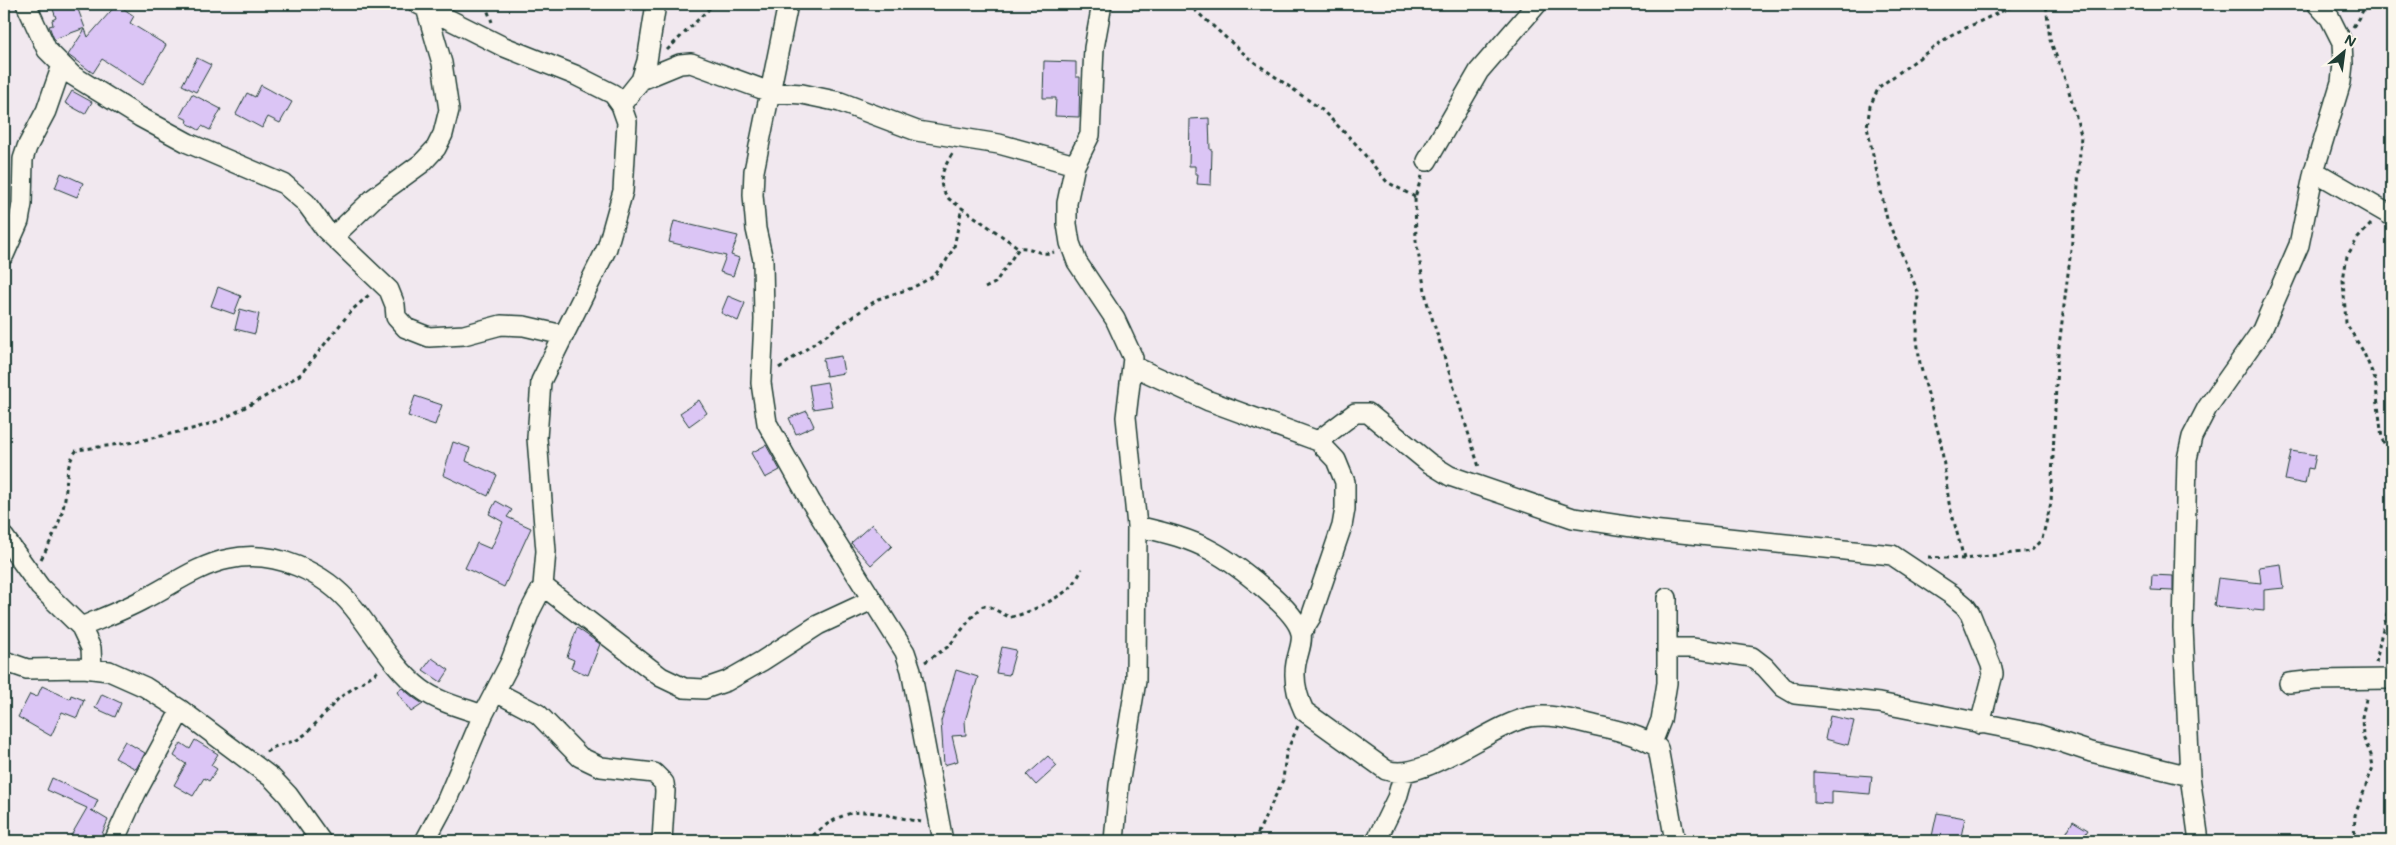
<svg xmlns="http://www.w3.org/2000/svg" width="2396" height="845" viewBox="0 0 2396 845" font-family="Mali,sans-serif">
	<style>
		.building { fill: #dbc5f5; stroke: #1f3d34 }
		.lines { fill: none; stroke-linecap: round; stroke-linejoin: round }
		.minor-casing { stroke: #1f3d34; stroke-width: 22 }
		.path { stroke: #1f3d34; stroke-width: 3; stroke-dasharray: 4 4; stroke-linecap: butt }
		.minor { stroke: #fbf7ec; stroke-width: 19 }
	</style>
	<rect width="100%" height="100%" fill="#f1e8ef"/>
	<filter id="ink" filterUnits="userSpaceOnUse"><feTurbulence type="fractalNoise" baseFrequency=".02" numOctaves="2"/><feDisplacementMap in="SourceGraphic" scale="10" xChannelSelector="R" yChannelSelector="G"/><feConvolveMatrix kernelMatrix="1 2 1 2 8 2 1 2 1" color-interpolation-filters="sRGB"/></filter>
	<g filter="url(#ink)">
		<path class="building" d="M 67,4 L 76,4 L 85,28 L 54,39 L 49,26 L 53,25 L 52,20 L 56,18 L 53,9 Z
			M 117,4 L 134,16 L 130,23 L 166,45 L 143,85 L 102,59 L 93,73 L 68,55 L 85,29 L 88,37 Z
			M 197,58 L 211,65 L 196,92 L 182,85 Z
			M 1044,61 L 1076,62 L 1076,77 L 1080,77 L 1079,117 L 1055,116 L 1056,98 L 1043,98 Z
			M 261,85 L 292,102 L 280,123 L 268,117 L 262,128 L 236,114 L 247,93 L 255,97 Z
			M 72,91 L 92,102 L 85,114 L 65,103 Z
			M 192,94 L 221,109 L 210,130 L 202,126 L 199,130 L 187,123 L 188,120 L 180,116 Z
			M 1209,118 L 1210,150 L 1212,150 L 1211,185 L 1197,184 L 1198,174 L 1195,174 L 1195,166 L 1189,166 L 1190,119 Z
			M 61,173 L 83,183 L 77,197 L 55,188 Z
			M 674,221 L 738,236 L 731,255 L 739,258 L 733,276 L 720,272 L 726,256 L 669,242 Z
			M 218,287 L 241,296 L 234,314 L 211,306 Z
			M 728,296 L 745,303 L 738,321 L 721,313 Z
			M 240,309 L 259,314 L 255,334 L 235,329 Z
			M 841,356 L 844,373 L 826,376 L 823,359 Z
			M 827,382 L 832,406 L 813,409 L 809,385 Z
			M 415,396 L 442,405 L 435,425 L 408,416 Z
			M 699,400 L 707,413 L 689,426 L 680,413 Z
			M 807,411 L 814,426 L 796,434 L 789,418 Z
			M 453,442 L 470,448 L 466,461 L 497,475 L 488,496 L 443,475 Z
			M 766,445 L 780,470 L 765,478 L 751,453 Z
			M 2291,451 L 2316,455 L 2313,469 L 2308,468 L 2305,484 L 2285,480 Z
			M 496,501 L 512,510 L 507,517 L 531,528 L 504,587 L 465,568 L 477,543 L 491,549 L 503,522 L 489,514 Z
			M 872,524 L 892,546 L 871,565 L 851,543 Z
			M 2281,564 L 2284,588 L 2264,590 L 2264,611 L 2214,606 L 2218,578 L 2261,583 L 2259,567 Z
			M 2152,575 L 2173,576 L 2173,591 L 2151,590 Z
			M 577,628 L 600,644 L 588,675 L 571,668 L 574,660 L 567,657 Z
			M 1002,647 L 1016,650 L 1009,675 L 996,673 Z
			M 432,658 L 449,670 L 441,682 L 423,670 Z
			M 956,670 L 978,677 L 965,721 L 966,735 L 952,736 L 958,761 L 944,765 L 941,721 Z
			M 42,686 L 70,699 L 71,695 L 84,700 L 77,718 L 62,712 L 51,736 L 18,717 L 30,694 L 37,697 Z
			M 402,688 L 414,698 L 423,704 L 411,712 L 397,692 Z
			M 102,694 L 121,703 L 115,717 L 95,708 Z
			M 1830,716 L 1854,721 L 1848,745 L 1825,739 Z
			M 195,740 L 218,754 L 211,765 L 217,769 L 209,781 L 204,778 L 193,796 L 174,785 L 186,764 L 174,756 L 181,743 L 190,749 Z
			M 125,741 L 145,753 L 136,769 L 115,758 Z
			M 1048,756 L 1057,766 L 1036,785 L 1027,775 Z
			M 1814,772 L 1872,776 L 1870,794 L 1832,791 L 1832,804 L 1814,803 Z
			M 52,778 L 98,800 L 93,811 L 91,810 L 108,820 L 99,841 L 68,841 L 87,808 L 47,790 Z
			M 1937,813 L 1965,818 L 1960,841 L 1931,841 Z
			M 2073,821 L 2088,830 L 2081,841 L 2062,841 Z"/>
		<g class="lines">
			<defs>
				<path id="minor" d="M 26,4 L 47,50 L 72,75 L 140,117 L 188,143 L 284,184 L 306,203 L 325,229 L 389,290 L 395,305 L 396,317 L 406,328 L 429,337 L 464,335 L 501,325 L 524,326 L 563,335
					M 418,4 L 502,46 L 575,75 L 613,94 L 621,105 L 627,122 L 623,191 L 607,248 L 541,381 L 537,438 L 546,551 L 543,586 L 530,611 L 510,663 L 483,715 L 446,802 L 425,841
					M 788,4 L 754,171 L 753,195 L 756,229 L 763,260 L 764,320 L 761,383 L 767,423 L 811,502 L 905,652 L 911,670 L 943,841
					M 1102,4 L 1094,48 L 1090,135 L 1075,165 L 1067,203 L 1067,224 L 1070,243 L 1077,262 L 1115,319 L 1133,358 L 1126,417 L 1137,526 L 1136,681 L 1119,785 L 1114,841
					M 641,80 L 680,64 L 691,63 L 770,92 L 802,94 L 840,102 L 917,131 L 999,144 L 1075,165
					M 621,105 L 641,80 L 647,61 L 656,4
					M 1427,161 L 1479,71 L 1537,4
					M 2314,171 L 2392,216
					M 334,236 L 374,198 L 422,163 L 436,148 L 443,134 L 449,110 L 442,63 L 426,8
					M 4,255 L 19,221 L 22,204 L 23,159 L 27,147 L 46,111 L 62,65
					M 1133,366 L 1209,401 L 1318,441 L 1336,460 L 1345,482 L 1345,509 L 1342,526 L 1311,617 L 1301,633
					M 1318,441 L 1355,413 L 1368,413 L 1429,463 L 1450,476 L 1573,518 L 1652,530 L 1892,555 L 1952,595 L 1965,606 L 1970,613 L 1991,665 L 1993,674 L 1980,724
					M 1137,526 C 1162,532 1189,538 1212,551 C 1234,563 1296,609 1301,633 C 1303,642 1298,653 1296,663 C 1293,679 1297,696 1304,711 L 1386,770 C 1424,784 1490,724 1530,717 C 1553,713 1576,721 1598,726 C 1617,730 1643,736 1658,748 L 1675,841
					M 4,537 L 40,587 L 81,627 L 91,648 L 92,668
					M 543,586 L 661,677 L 684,688 L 704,689 L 727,681 L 762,661 L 818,625 L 872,600
					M 81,627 C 102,618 124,610 144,599 C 172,585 198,565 229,559 C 274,549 325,572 353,607 C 375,634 393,668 421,689 C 438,702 463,708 483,715
					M 1667,648 L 1692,648 L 1752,657 L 1765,667 L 1783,687 L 1795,694 L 1879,703 L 2037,734 L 2091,752 L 2190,776
					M 4,661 L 27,669 L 84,668 L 109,671 L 145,687 L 181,710 L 272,778 L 288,795 L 321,841
					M 2289,683 L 2315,680 L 2392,679
					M 496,692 L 538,714 L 580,757 L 601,767 L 654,773 L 664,783 L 665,791 L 662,841
					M 1652,743 L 1661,720 L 1667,683 L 1667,598
					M 114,841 L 136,793 L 181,710
					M 1376,841 L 1397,798 L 1404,773
					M 2199,841 L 2190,776 L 2183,628 L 2187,459 L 2192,437 L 2207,408 L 2262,330 L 2299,245 L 2314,171 L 2341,82 L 2343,64 L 2342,42 L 2330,18 L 2317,4"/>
			</defs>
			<use href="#minor" class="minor-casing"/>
			<path class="path" d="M 485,4 L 492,22
				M 1188,4 L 1250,59 L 1321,109 L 1355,143 L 1387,182 L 1415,197
				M 2353,27 L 2367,4
				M 667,50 L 714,4
				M 4,139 L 7,148
				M 952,154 C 942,172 935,182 949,199 L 1019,248
				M 1422,176 L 1415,197 L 1416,241 L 1427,302 L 1479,467
				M 2371,224 L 2358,238 L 2347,256 L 2343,280 L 2346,323 L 2363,351 L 2375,379 L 2382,439 L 2392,459
				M 985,288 L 995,283 L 1019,248 C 1034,246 1038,257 1054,252
				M 779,368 L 878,299 L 912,288 L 934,276 L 946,261 L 954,247 L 962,207
				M 1928,557 L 1964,559 L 2031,551 L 2042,539 L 2051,503 L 2057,362 L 2077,201 L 2081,135 L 2067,84 L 2050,40 L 2046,4
				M 41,559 C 51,541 60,524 64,504 C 68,485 64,465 77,450 L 135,442 L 196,428 L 221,420 L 268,395 L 301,374 L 351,311 L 370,294
				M 1964,559 L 1949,503 L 1941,443 L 1920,364 L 1917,339 L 1918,292 L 1887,219 L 1867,127 L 1870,106 L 1879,87 L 1951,35 L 2017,4
				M 925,662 L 949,646 L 972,617 L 983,606 L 990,607 L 1009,617 C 1022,617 1063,596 1072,586 C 1076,581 1079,575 1082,569
				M 2376,663 L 2381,636 L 2392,596
				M 266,752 L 274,747 L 297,740 L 307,733 L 339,698 L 380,670
				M 807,841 C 852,799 867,812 921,822
				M 1254,841 L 1283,780 L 1286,753 L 1298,726
				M 2354,841 L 2355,815 L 2373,767 L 2371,755 L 2363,737 L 2362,717 L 2367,695"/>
			<use href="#minor" class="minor"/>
		</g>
	</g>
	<rect width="2396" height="845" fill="none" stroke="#fbf7ec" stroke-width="20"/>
	<rect x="10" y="10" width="2376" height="825" fill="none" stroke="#1f3d34" stroke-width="2" filter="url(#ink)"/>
	<g transform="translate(2344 52) rotate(29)" stroke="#fbf7ec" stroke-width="4" paint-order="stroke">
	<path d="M0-4L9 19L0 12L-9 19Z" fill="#1f3d34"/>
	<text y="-8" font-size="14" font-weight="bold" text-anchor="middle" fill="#1f3d34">N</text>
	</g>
</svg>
